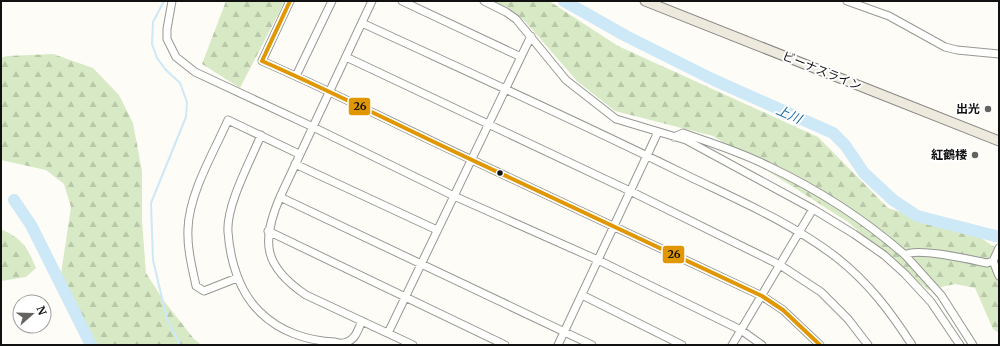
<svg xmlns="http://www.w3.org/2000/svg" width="1000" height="346" viewBox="0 0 1000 346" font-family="Merriweather,'Noto Sans JP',serif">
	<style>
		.forest { fill: url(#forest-firs) }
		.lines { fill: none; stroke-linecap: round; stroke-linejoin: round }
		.stream { stroke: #cde8f7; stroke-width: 2 }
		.river { stroke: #cde8f7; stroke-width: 12 }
		.minor-casing { stroke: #979795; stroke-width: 9 }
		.major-casing { stroke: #858482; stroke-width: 11 }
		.minor { stroke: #fffffe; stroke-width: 7 }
		.major { stroke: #ede9dc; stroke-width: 9 }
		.bus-1-casing { stroke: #fff; stroke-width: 7 }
		.bus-1 { stroke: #e09702; stroke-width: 4 }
		.poi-dot { fill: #646362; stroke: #fff; stroke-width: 1.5 }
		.bus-dot { fill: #111; stroke: #fff; stroke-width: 1.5 }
		.labels { text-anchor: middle; stroke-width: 4; stroke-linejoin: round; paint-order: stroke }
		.street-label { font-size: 12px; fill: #111; stroke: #fff }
		.poi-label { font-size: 12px; font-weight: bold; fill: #111; stroke: #fff; text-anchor: end }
		.water-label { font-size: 13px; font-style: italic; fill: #1768a6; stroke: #fff }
		.line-badge { stroke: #fff; stroke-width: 1.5 }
		.pale-badge-label { font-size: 11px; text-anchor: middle; font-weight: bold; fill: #111 }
	</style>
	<defs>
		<pattern id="forest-firs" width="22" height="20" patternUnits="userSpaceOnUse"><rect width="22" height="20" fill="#d8eac5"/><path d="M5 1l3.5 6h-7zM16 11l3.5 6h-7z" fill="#b8c8a8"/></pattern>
	</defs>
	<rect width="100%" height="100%" fill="#fdfcf7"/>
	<path class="forest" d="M 226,1 L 285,1 L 240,88 L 202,64 Z
		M 491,1 L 549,1 L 618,46 L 818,137 L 888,208 L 981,238 L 999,250 L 999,333 L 993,329 L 975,288 L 955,284 L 928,290 L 848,222 L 713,136 L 615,111 L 577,81 L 523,19 Z
		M 53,54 L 93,68 L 119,95 L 133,123 L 142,171 L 142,221 L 146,273 L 164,301 L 194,339 L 202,345 L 93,345 L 86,340 L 69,311 L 59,287 L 71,207 L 64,184 L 46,170 L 1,160 L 1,58 L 7,56 Z
		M 1,229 C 22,239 27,246 36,268 L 26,277 L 1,281 Z"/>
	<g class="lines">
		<path class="stream" d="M 164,1 L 153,22 L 152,44 L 157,58 L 165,69 L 180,83 L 187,102 L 186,117 L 151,203 L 153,260 L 167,319 L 180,345"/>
		<path class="river" d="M 564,1 L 626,36 L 714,80 L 833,133 L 845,145 L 864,173 L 893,200 L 917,216 L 999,237
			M 14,200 L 31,225 L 91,345"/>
		<defs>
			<path id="minor" d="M 172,1 L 167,29 L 167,39 L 176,57 L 195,72 L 313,127 L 454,196 L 598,260 L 741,330 L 762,345
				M 290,1 L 262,61 C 333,92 401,127 472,160 C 568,206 665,250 762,296 L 783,310 L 820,345
				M 372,1 L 280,197 C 261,242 263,266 306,295 L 413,345
				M 402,1 L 521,57
				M 484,1 L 506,12 L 516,19 L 566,80 L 616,119 L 686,140 L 813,209 L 854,234 L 884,255 L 905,274 L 931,302 L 960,345
				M 847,1 L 889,16 L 945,47 L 957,50 L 999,54
				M 362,23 C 468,72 575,120 680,172 C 733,198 789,221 836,257 C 869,283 890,311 912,345
				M 346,57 L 630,191 L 780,265 L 821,292 L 848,319 L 868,345
				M 296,76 L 332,1
				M 261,135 C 251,160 226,205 228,232 C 230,260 239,292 260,312 C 280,332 308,341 335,342 C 338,343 343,344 347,342 C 356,339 358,329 362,321
				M 674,137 L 683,133 C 711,143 741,152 768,166 C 817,189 864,219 905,255
				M 295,164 L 437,230
				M 280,197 L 592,345
				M 268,231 L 505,345
				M 999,248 L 993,261 L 999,276
				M 237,278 L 204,291 L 196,286 C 192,267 187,248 188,229 C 189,193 214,152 228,120 L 299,154
				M 582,295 L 682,345
				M 388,333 L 531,36
				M 558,345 L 658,132
				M 732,345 L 813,209
				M 973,345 L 941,295 L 905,255 C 916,247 972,260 987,263 L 993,261"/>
			<path id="major" d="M 645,1 L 999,141"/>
		</defs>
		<use href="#minor" class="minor-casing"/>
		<use href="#major" class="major-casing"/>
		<use href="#minor" class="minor"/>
		<use href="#major" class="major"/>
		<defs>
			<path id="bus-1" d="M 290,1 L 262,61 C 333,92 401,127 472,160 C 568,206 665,250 762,296 L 783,310 L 820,345"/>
		</defs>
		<use href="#bus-1" class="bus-1-casing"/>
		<use href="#bus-1" class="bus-1"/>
	</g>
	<g class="poi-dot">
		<circle cx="988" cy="109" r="4"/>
		<circle cx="975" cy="155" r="4"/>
	</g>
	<circle class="bus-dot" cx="500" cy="173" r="3.5"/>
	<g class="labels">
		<g class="street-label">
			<text transform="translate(822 71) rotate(22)" y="4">ビーナスライン</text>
		</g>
		<g class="poi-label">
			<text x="980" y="113">出光</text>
			<text x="967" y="159">紅鶴楼</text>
		</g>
		<g class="water-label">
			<text transform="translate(789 114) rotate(24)" y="5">上川</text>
		</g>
	</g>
	<g class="line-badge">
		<rect x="348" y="97" width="23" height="19" rx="4" fill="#e09702"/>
		<rect x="662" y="245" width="23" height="19" rx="4" fill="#e09702"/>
	</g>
	<g class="pale-badge-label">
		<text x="360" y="110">26</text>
		<text x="674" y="258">26</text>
	</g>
	<rect width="1000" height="346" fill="none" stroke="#111111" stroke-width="4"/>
	<g transform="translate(32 314) rotate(70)"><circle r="19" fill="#ffffff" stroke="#a0a0a0"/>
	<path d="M0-3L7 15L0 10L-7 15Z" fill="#646362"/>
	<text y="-6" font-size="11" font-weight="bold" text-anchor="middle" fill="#111111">N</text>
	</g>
</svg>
